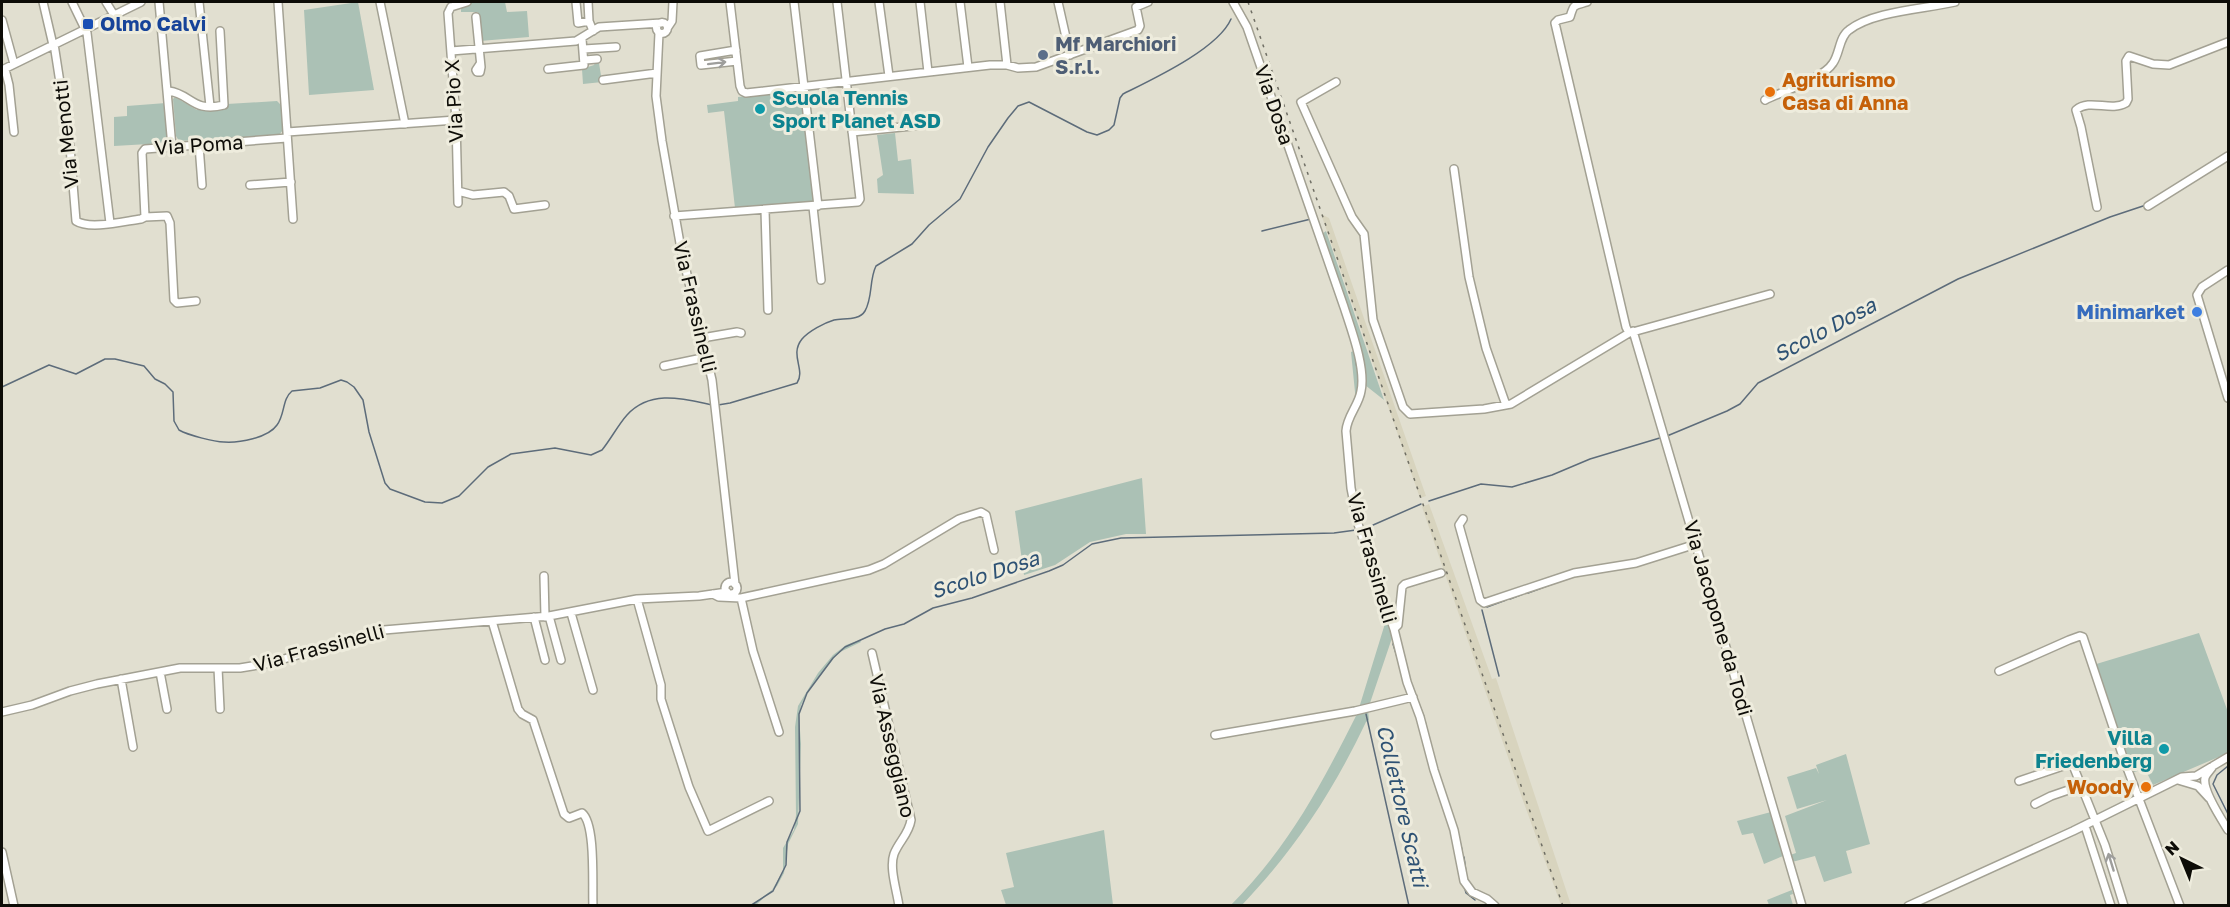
<svg xmlns="http://www.w3.org/2000/svg" width="2230" height="907" viewBox="0 0 2230 907" font-family="'Golos Text',sans-serif">
	<style>
		.built { fill: #d8d4be }
		.green { fill: #abc1b5 }
		.lines { fill: none; stroke-linecap: round; stroke-linejoin: round }
		.stream { stroke: #5d6c7a; stroke-width: 1.5 }
		.minor-casing { stroke: #a3a193; stroke-width: 10 }
		.minor { stroke: #fff; stroke-width: 7 }
		.rail { stroke: #6f6e64; stroke-width: 1.5; stroke-dasharray: 3 6; stroke-linecap: butt }
		.oneway { stroke: #9e9e9c }
		.transit-dot { fill: #1a4fb4; stroke: #eeecdd; stroke-width: 2 }
		.service-dot { fill: #5c6f8a; stroke: #eeecdd; stroke-width: 2 }
		.food-dot { fill: #e8710a; stroke: #eeecdd; stroke-width: 2 }
		.culture-dot { fill: #0f9aa8; stroke: #eeecdd; stroke-width: 2 }
		.shop-dot { fill: #3f7fe0; stroke: #eeecdd; stroke-width: 2 }
		.labels { text-anchor: middle; stroke-width: 6; stroke-linejoin: round; paint-order: stroke }
		.transit-label { font-size: 20px; font-weight: bold; fill: #164399; stroke: #eeecdd; text-anchor: start }
		.service-label { font-size: 20px; font-weight: bold; fill: #4e5e75; stroke: #eeecdd; text-anchor: start }
		.food-label { font-size: 20px; font-weight: bold; fill: #c56008; stroke: #eeecdd; text-anchor: start }
		.culture-label { font-size: 20px; font-weight: bold; fill: #0d838f; stroke: #eeecdd; text-anchor: start }
		.street-label { font-size: 20px; fill: #0d0c07; stroke: #eeecdd }
		.shop-label { font-size: 20px; font-weight: bold; fill: #366cbe; stroke: #eeecdd; text-anchor: end }
		.water-label { font-size: 21px; font-style: italic; fill: #2e5274; stroke: #eeecdd }
	</style>
	<rect width="100%" height="100%" fill="#e1dfd0"/>
	<path class="built" d="M 1321,214 L 1329,218 L 1426,496 L 1420,498 Z
		M 1429,504 L 1492,679 L 1496,678 L 1571,905 L 1561,905 L 1521,795 L 1422,507 Z"/>
	<path class="green" d="M 358,2 L 374,90 L 309,95 L 304,10 Z
		M 473,2 L 505,2 L 507,12 L 527,11 L 529,37 L 480,41 L 478,12 L 461,12 L 461,7 Z
		M 595,63 L 599,63 L 602,82 L 583,84 L 582,69 L 594,65 Z
		M 796,91 L 800,92 L 801,96 L 813,201 L 735,208 L 724,111 L 708,113 L 707,105 L 738,101 L 738,97 Z
		M 175,97 L 197,110 L 227,109 L 227,104 L 277,101 L 282,106 L 283,130 L 279,135 L 179,141 L 176,136 L 173,99 Z
		M 166,103 L 168,140 L 166,143 L 114,146 L 114,117 L 127,116 L 127,106 Z
		M 895,133 L 898,161 L 911,159 L 914,194 L 878,193 L 877,179 L 883,175 L 877,135 Z
		M 1326,231 L 1384,400 L 1365,385 L 1358,355 L 1322,234 Z
		M 1354,351 L 1361,382 L 1356,402 L 1351,352 Z
		M 1142,478 L 1146,534 L 1126,534 L 1090,542 L 1055,565 L 1024,575 L 1015,511 Z
		M 1387,617 L 1392,638 L 1369,706 L 1359,708 Z
		M 2199,633 L 2228,712 L 2228,753 L 2153,785 L 2145,769 L 2134,772 L 2093,665 Z
		M 860,640 L 861,642 L 838,653 L 807,693 L 801,705 L 799,716 L 801,744 L 798,824 L 788,844 L 784,873 L 777,886 L 756,905 L 752,905 L 772,890 L 783,871 L 783,848 L 794,830 L 796,815 L 795,727 L 798,706 L 818,673 L 833,655 L 846,645 Z
		M 1368,710 L 1369,720 L 1366,722 C 1332,793 1296,848 1242,905 L 1230,906 C 1290,845 1320,787 1358,712 Z
		M 1846,754 L 1870,844 L 1846,851 L 1852,873 L 1824,882 L 1815,856 L 1792,862 L 1790,855 L 1796,853 L 1785,816 L 1827,800 L 1797,809 L 1787,777 L 1816,768 L 1819,774 L 1816,765 Z
		M 1771,812 L 1783,856 L 1764,864 L 1753,833 L 1742,835 L 1737,821 Z
		M 1104,830 L 1113,905 L 1006,905 L 1001,890 L 1014,887 L 1006,853 Z
		M 1792,890 L 1793,894 L 1790,895 L 1793,905 L 1769,905 L 1767,900 Z"/>
	<g class="lines">
		<path class="stream" d="M 1262,231 L 1311,219
			M 1337,298 L 1343,313
			M 1355,354 L 1357,368
			M 2,387 L 49,365 L 76,374 L 105,359 L 115,359 L 144,366 L 155,379 L 165,384 L 173,392 L 174,421 L 179,430 C 188,435 214,442 224,442 C 239,443 268,438 277,425 C 285,415 282,399 292,391 L 320,388 L 341,380 L 347,382 L 354,387 L 363,400 L 369,432 L 385,483 L 390,489 L 425,502 L 442,503 L 459,496 L 488,467 L 511,454 L 555,448 L 591,455 L 602,450 C 611,439 618,425 627,415 C 651,389 684,399 713,405
			M 718,405 L 730,403 L 797,383 C 806,370 789,355 802,339 C 809,331 824,323 834,320 C 844,318 859,321 865,311 C 873,297 869,280 876,266 L 912,244 L 929,225 L 960,199 L 988,147 L 1008,118 L 1018,106 L 1029,102 L 1087,132 L 1097,135 L 1109,130 L 1114,125 L 1120,98 L 1123,94 C 1153,79 1218,49 1231,19
			M 1667,436 L 1727,411 L 1740,404 L 1758,383 L 1958,279 L 2110,217 L 2146,205
			M 1429,501 L 1481,484 L 1512,487 L 1552,475 L 1590,459 L 1663,437
			M 1364,529 L 1421,504
			M 1361,543 L 1387,623
			M 1528,593 L 1563,580
			M 1510,599 L 1523,594
			M 1487,607 L 1506,600
			M 1482,610 L 1499,676
			M 1393,644 L 1400,666
			M 1413,688 L 1424,717
			M 1366,714 L 1409,906
			M 1425,721 L 1428,735
			M 2228,766 L 2217,775 L 2213,784 L 2228,814
			M 1458,834 L 1462,850
			M 1464,857 L 1467,880
			M 1464,885 L 1466,893 L 1475,900
			M 750,906 L 773,891 L 786,865 L 787,842 L 800,811 L 799,714 L 807,693 L 833,658 L 845,647 L 885,629 L 904,624 L 933,608 L 972,598 L 1049,571 L 1063,565 L 1092,544 L 1121,538 L 1334,533 L 1356,530"/>
		<defs>
			<path id="minor" d="M 43,2 L 53,45
				M 72,2 L 87,33 L 110,223
				M 106,2 L 114,15
				M 159,2 L 172,147
				M 199,2 L 210,106
				M 278,2 L 293,219
				M 380,2 L 405,124
				M 576,2 L 578,23 L 589,21 L 593,31
				M 588,2 L 589,21
				M 730,2 L 740,86 L 742,91 L 746,93 L 990,65 L 1007,65 L 1018,68 L 1036,67 L 1138,30 L 1140,26 L 1136,7 L 1148,2
				M 794,2 L 818,206
				M 879,2 L 889,76
				M 920,2 L 928,72
				M 960,2 L 968,67
				M 1000,2 L 1007,65
				M 1058,2 L 1070,55
				M 1233,2 L 1247,27 L 1344,307 C 1351,329 1366,368 1361,391 C 1359,405 1347,416 1346,431 L 1351,488 L 1358,524 L 1394,629 L 1407,682 L 1420,717 L 1434,770 L 1454,830 L 1464,881 L 1472,892 L 1487,899 L 1495,906
				M 1587,2 C 1573,6 1574,4 1570,17 L 1558,20 L 1555,23 L 1626,327 L 1629,333
				M 451,7 L 448,13 L 456,120 L 458,203
				M 451,7 L 467,2
				M 476,17 L 481,67 L 480,72 L 477,72 L 476,70 L 480,64
				M 2,20 L 14,64
				M656.5 28a5.5 5.5 0 1 1 11 0a5.5 5.5 0 1 1-11 0Z
				M 668,27 L 672,21 L 673,2
				M 659,33 L 656,96 L 662,141 L 681,249 L 712,380 L 735,584
				M 54,44 L 70,147 L 76,221 C 90,230 125,221 141,219 L 145,217 L 167,216 L 170,223 L 174,300 L 177,303 L 196,301
				M 584,49 L 616,47
				M 736,50 L 700,56 L 701,65 L 737,61
				M 451,51 L 576,41 L 599,27 L 661,23
				M 585,60 L 597,59
				M 5,69 L 9,85 L 14,132
				M 548,69 L 584,65 L 582,39
				M 2,70 L 141,2
				M 603,80 L 657,73
				M 1336,82 L 1301,102 L 1352,217 L 1364,234 L 1373,320 L 1403,407 L 1410,414 L 1484,409 L 1511,404 L 1629,333 L 1770,294
				M 169,91 C 191,94 193,113 224,105 L 220,31
				M 1765,100 C 1783,91 1823,79 1833,63 C 1840,53 1839,37 1849,30 C 1873,11 1925,9 1955,2
				M 287,132 L 456,120
				M 852,132 L 932,124
				M 199,145 L 202,185
				M 1454,169 L 1469,277 L 1486,348 L 1506,405
				M 250,185 L 291,182
				M 458,191 L 473,195 L 504,192 L 509,196 L 514,209 L 545,205
				M 2148,206 L 2228,156
				M 813,207 L 821,280
				M 2097,207 L 2081,127 L 2076,110 C 2090,98 2110,112 2126,103 L 2128,99 L 2126,61 L 2129,56 L 2153,64 L 2169,65 L 2228,42
				M 765,210 L 768,310
				M 674,216 L 858,202 L 860,199 L 837,2
				M 145,217 L 142,153 L 145,149 L 287,138
				M 2228,270 L 2202,287 L 2197,295 L 2228,398
				M 1633,331 L 1802,906
				M 702,338 L 737,332 L 741,333
				M 664,366 L 707,357
				M 1463,519 L 1459,525 L 1480,600 L 1484,603 L 1574,573 L 1636,563 L 1696,544
				M 544,576 L 545,617
				M725 588a6 6 0 1 1 12 0a6 6 0 1 1-12 0Z
				M 713,594 L 719,597 L 741,598 L 869,570 L 884,564 L 959,519 L 981,512 L 986,515 L 994,550
				M 741,598 L 753,651 L 779,732
				M 637,599 L 661,685 L 661,699 L 689,787 L 708,831 L 769,801
				M 571,613 L 593,690
				M 549,616 L 561,660
				M 534,617 L 545,660
				M 492,621 L 518,709 L 522,714 L 533,720 L 564,814 L 569,818 L 582,813 C 596,824 592,886 593,906
				M 1394,629 L 1398,625 L 1402,587 L 1405,584 L 1441,573
				M 872,653 L 911,820 C 909,834 899,841 894,854 C 889,868 897,891 899,906
				M 218,668 L 220,709
				M 1999,671 L 2069,640 L 2080,636 L 2083,637 L 2124,760 L 2180,906
				M 160,672 L 167,709
				M 121,679 L 133,747
				M 2,712 L 32,705 L 70,691 L 97,684 L 180,668 L 240,668 L 270,663 L 384,630 L 549,616 L 637,599 L 699,596 L 727,592
				M 1215,735 L 1355,711 L 1413,697
				M 2213,766 C 2211,770 2206,774 2205,778 C 2202,790 2222,820 2228,830
				M 2178,780 L 2198,786 L 2209,798
				M 2019,781 L 2072,763 L 2105,845 L 2124,906
				M 2035,804 L 2051,796 L 2080,786
				M 2085,826 L 2111,906
				M 2,852 L 14,906
				M 1908,906 L 2073,831 L 2182,777 L 2196,776 L 2228,757"/>
		</defs>
		<use href="#minor" class="minor-casing"/>
		<use href="#minor" class="minor"/>
		<path class="rail" d="M 1248,2 L 1563,906"/>
	</g>
	<defs><path id="oneway-shaft" d="M-6 0H5M1.5-3L5.5 0L1.5 3" fill="none" stroke-width="1.6" stroke-linecap="round" stroke-linejoin="round" transform="scale(1.5)"/></defs>
	<g class="oneway">
		<use href="#oneway-shaft" transform="translate(717 63) rotate(-7)"/>
		<use href="#oneway-shaft" transform="translate(2111 862) rotate(-107)"/>
	</g>
	<rect class="transit-dot" x="82" y="18" width="12" height="12" rx="3"/>
	<circle class="service-dot" cx="1043" cy="55" r="6"/>
	<g class="food-dot">
		<circle cx="1770" cy="92" r="6"/>
		<circle cx="2146" cy="787" r="6"/>
	</g>
	<g class="culture-dot">
		<circle cx="760" cy="109" r="6"/>
		<circle cx="2164" cy="749" r="6"/>
	</g>
	<circle class="shop-dot" cx="2197" cy="312" r="6"/>
	<g class="labels">
		<g class="transit-label">
			<text x="100" y="31">Olmo Calvi</text>
		</g>
		<g class="service-label">
			<text x="1055" y="51">Mf Marchiori<tspan x="1055" dy="23">S.r.l.</tspan></text>
		</g>
		<g class="food-label">
			<text x="1782" y="87">Agriturismo<tspan x="1782" dy="23">Casa di Anna</tspan></text>
			<text x="2134" y="794" text-anchor="end">Woody</text>
		</g>
		<g class="culture-label">
			<text x="772" y="105">Scuola Tennis<tspan x="772" dy="23">Sport Planet ASD</tspan></text>
			<text x="2152" y="745" text-anchor="end">Villa<tspan x="2152" dy="23">Friedenberg</tspan></text>
		</g>
		<g class="street-label">
			<text transform="translate(454 101) rotate(-93)" y="7">Via Pio X</text>
			<text transform="translate(1274 105) rotate(71)" y="7">Via Dosa</text>
			<text transform="translate(66 134) rotate(-96)" y="7">Via Menotti</text>
			<text transform="translate(199 145) rotate(-4)" y="7">Via Poma</text>
			<text transform="translate(695 307) rotate(77)" y="7">Via Frassinelli</text>
			<text transform="translate(1372 558) rotate(74)" y="7">Via Frassinelli</text>
			<text transform="translate(1718 618) rotate(74)" y="7">Via Jacopone da Todi</text>
			<text transform="translate(319 648) rotate(-15)" y="7">Via Frassinelli</text>
			<text transform="translate(892 746) rotate(77)" y="7">Via Asseggiano</text>
		</g>
		<g class="shop-label">
			<text x="2185" y="319">Minimarket</text>
		</g>
		<g class="water-label">
			<text transform="translate(1825 330) rotate(-28)" y="7">Scolo Dosa</text>
			<text transform="translate(985 575) rotate(-18)" y="7">Scolo Dosa</text>
			<text transform="translate(1402 806) rotate(77)" y="7">Collettore Scatti</text>
		</g>
	</g>
	<rect width="2230" height="907" fill="none" stroke="#0d0c07" stroke-width="6"/>
	<g transform="translate(2182 859) rotate(317)" stroke="#eeecdd" stroke-width="4.5" paint-order="stroke">
	<path d="M0-4.5L10 22L0 15L-10 22Z" fill="#0d0c07"/>
	<text y="-9" font-size="16" font-weight="bold" text-anchor="middle" fill="#0d0c07">N</text>
	</g>
</svg>
